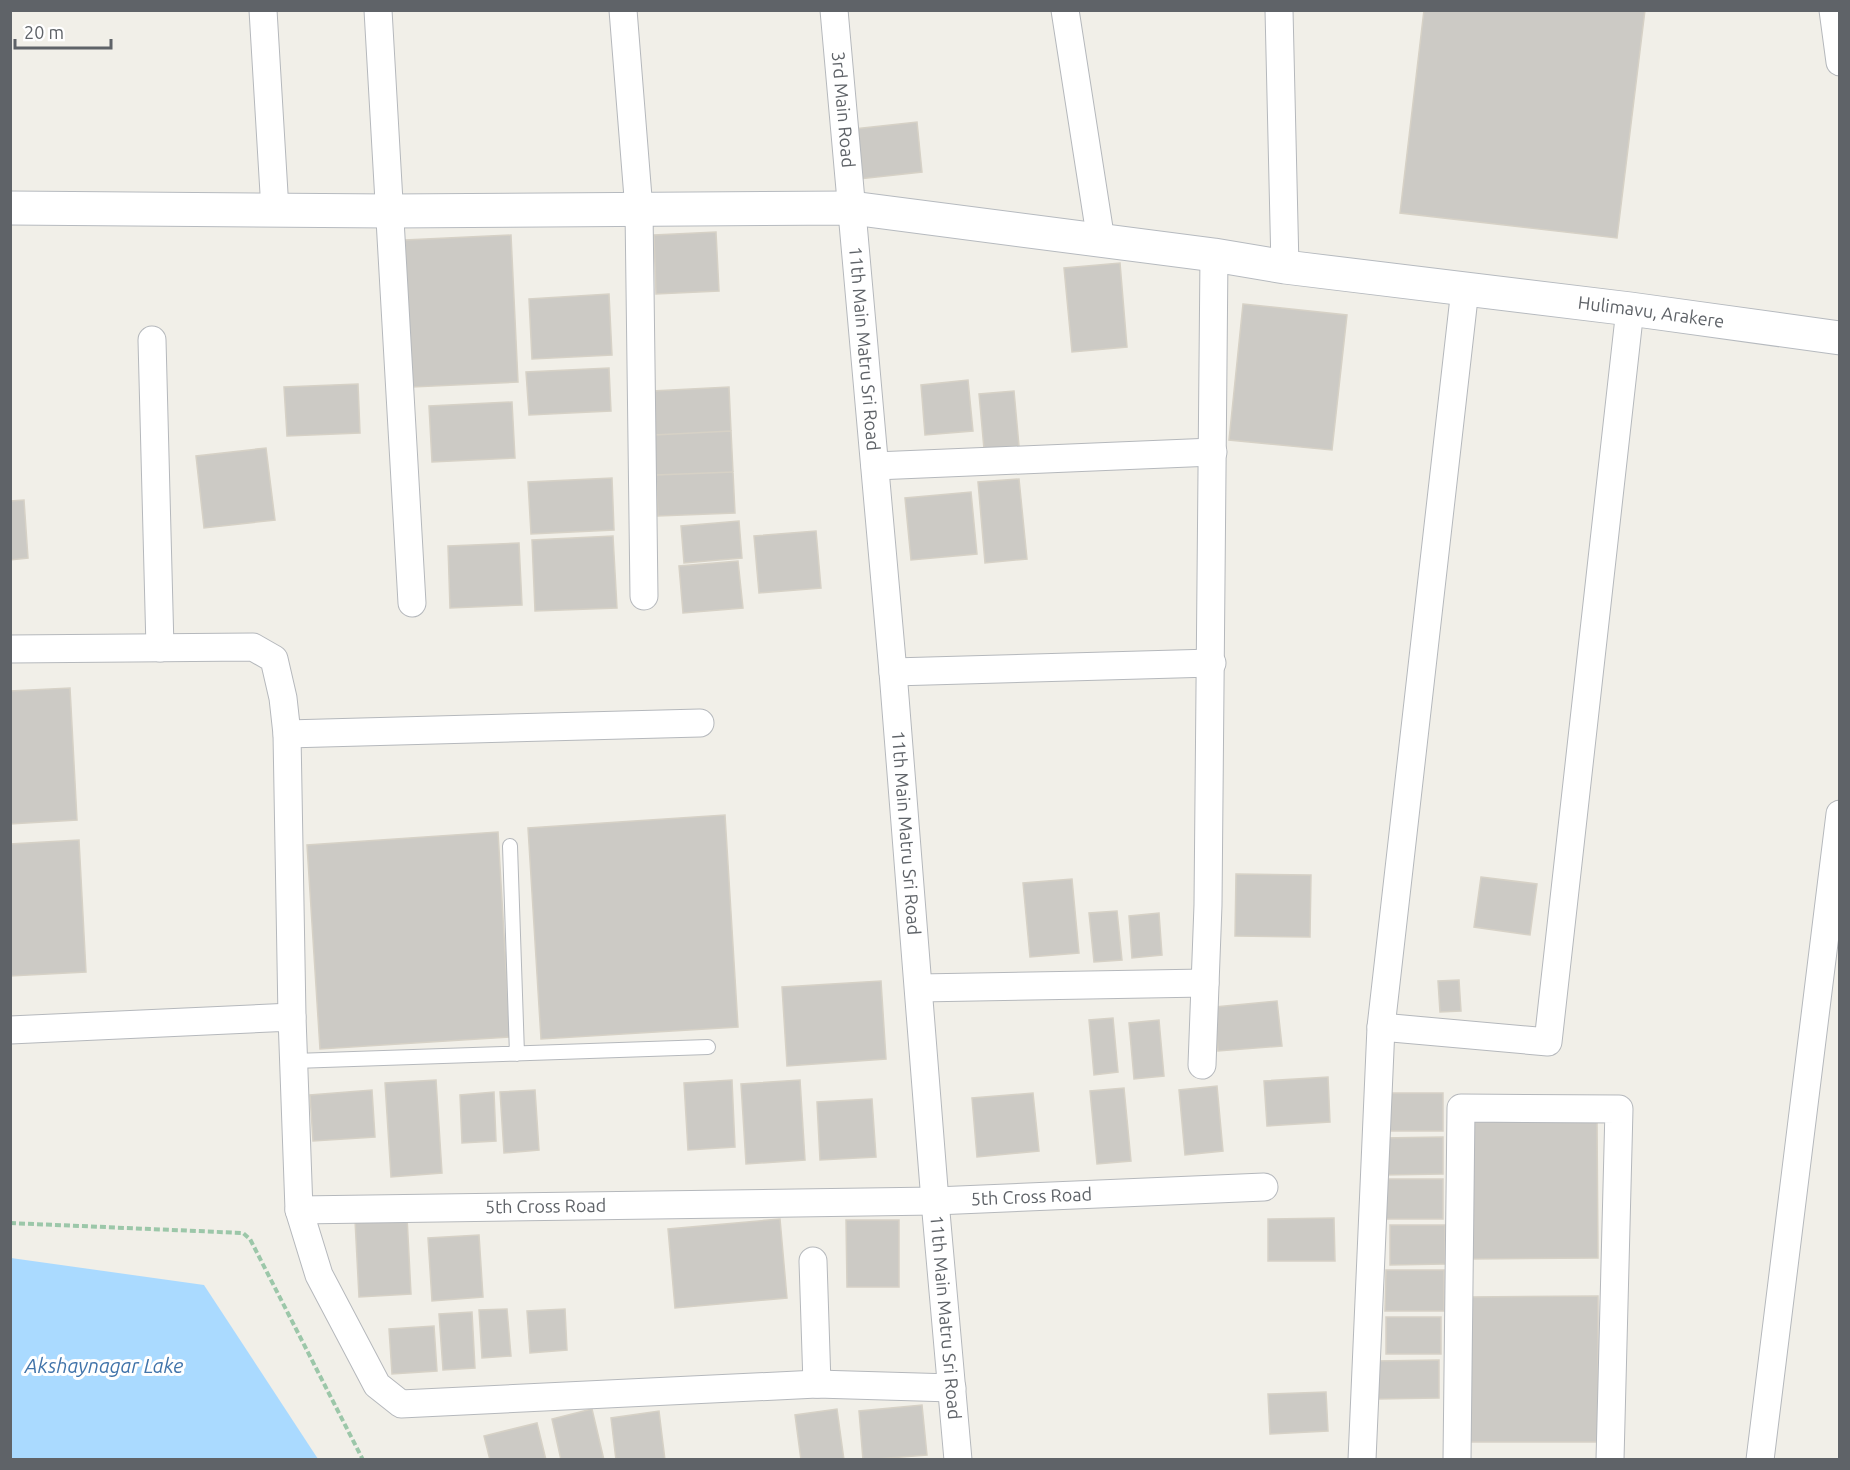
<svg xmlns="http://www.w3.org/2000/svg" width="1850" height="1470" viewBox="0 0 1850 1470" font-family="Ubuntu,sans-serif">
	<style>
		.water { fill: #aadaff }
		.building { fill: #cccac5; stroke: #d6d1c6; stroke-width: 1.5 }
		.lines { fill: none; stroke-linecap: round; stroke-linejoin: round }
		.lane-casing { stroke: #b5b8bc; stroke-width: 16 }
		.street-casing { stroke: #b5b8bc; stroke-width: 29 }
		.secondary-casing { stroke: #b6babf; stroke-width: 35 }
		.path { stroke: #9cc7a9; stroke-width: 4; stroke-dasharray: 6 3; stroke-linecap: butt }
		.lane { stroke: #fff; stroke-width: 14 }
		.street { stroke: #fff; stroke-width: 27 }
		.secondary { stroke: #fff; stroke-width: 33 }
		.labels { text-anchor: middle; stroke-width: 6; stroke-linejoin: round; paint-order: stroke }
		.street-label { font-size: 18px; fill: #5f6368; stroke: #fff }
		.water-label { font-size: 20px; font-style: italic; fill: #4174aa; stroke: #fff }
	</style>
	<rect width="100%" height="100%" fill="#f1efe8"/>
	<path class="water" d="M 11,1258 L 204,1285 L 318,1459 L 11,1459 Z"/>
	<path class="building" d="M 1424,10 L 1645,10 L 1617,238 L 1400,213 Z
		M 917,122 L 922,172 L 859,179 L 854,129 Z
		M 716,232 L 719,291 L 656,294 L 654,235 Z
		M 511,235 L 518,382 L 412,387 L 405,240 Z
		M 1120,263 L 1127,347 L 1072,352 L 1064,268 Z
		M 609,294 L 612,355 L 532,359 L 529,299 Z
		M 1243,304 L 1347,315 L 1332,450 L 1229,440 Z
		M 609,368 L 611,411 L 529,415 L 526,372 Z
		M 968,380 L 973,431 L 925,435 L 921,385 Z
		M 358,384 L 360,433 L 287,436 L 284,387 Z
		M 729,387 L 731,431 L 654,435 L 652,391 Z
		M 1014,391 L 1019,446 L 984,449 L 979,394 Z
		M 512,402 L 515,458 L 432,462 L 429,406 Z
		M 731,431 L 733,472 L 656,475 L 654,435 Z
		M 266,448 L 275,520 L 204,528 L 196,456 Z
		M 733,472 L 735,513 L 658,516 L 656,475 Z
		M 612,478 L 614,530 L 531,534 L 528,482 Z
		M 1019,479 L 1027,559 L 985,563 L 978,482 Z
		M 971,492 L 977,554 L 911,560 L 905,498 Z
		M 24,500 L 28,558 L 10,560 L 10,501 Z
		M 739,521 L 742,558 L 684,563 L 681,526 Z
		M 816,531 L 821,588 L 759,593 L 754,536 Z
		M 613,536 L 617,608 L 535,611 L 532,540 Z
		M 519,543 L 522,605 L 450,608 L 448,546 Z
		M 738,561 L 743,608 L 683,613 L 679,566 Z
		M 70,688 L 77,820 L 10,824 L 10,691 Z
		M 725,815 L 738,1027 L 541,1039 L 528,828 Z
		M 498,832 L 510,1037 L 320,1049 L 307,845 Z
		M 79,840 L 86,972 L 10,976 L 10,844 Z
		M 1236,874 L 1311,875 L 1310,937 L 1235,936 Z
		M 1481,877 L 1537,884 L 1530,935 L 1474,927 Z
		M 1072,879 L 1079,953 L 1030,957 L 1023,883 Z
		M 1117,911 L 1122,960 L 1094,962 L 1089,913 Z
		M 1159,913 L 1162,955 L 1132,958 L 1129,916 Z
		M 1459,980 L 1461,1011 L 1440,1012 L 1438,981 Z
		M 881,981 L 886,1059 L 787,1066 L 782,987 Z
		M 1277,1001 L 1282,1046 L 1218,1051 L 1215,1007 Z
		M 1113,1018 L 1118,1072 L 1094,1075 L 1089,1020 Z
		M 1159,1020 L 1164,1076 L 1134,1079 L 1129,1023 Z
		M 1328,1077 L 1330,1122 L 1267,1126 L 1264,1081 Z
		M 436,1080 L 442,1173 L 391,1177 L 385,1083 Z
		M 732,1080 L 735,1147 L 688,1150 L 684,1083 Z
		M 800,1080 L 805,1160 L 746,1164 L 741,1084 Z
		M 1217,1086 L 1223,1151 L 1185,1155 L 1179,1090 Z
		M 1124,1088 L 1131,1161 L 1097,1164 L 1090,1091 Z
		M 372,1090 L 375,1137 L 313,1141 L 310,1095 Z
		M 535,1090 L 539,1150 L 504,1153 L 500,1092 Z
		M 494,1092 L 496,1141 L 462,1143 L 460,1095 Z
		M 1033,1093 L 1039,1151 L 977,1157 L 972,1098 Z
		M 1383,1093 L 1443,1093 L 1443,1131 L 1384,1131 Z
		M 872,1099 L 876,1157 L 820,1160 L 817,1102 Z
		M 1597,1119 L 1598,1258 L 1469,1259 L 1468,1120 Z
		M 1443,1137 L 1443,1174 L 1383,1175 L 1382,1138 Z
		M 1381,1179 L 1443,1179 L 1443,1219 L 1381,1219 Z
		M 407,1217 L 411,1294 L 359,1297 L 355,1220 Z
		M 1334,1218 L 1335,1261 L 1268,1261 L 1268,1219 Z
		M 780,1219 L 787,1298 L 675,1308 L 668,1229 Z
		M 846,1220 L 899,1220 L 899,1287 L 847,1287 Z
		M 1390,1225 L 1445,1225 L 1445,1264 L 1390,1265 Z
		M 479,1235 L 483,1297 L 432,1301 L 428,1238 Z
		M 1386,1270 L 1444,1270 L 1444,1311 L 1385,1311 Z
		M 1598,1296 L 1598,1442 L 1467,1442 L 1467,1297 Z
		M 507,1309 L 511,1356 L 482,1358 L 479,1310 Z
		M 565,1309 L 567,1350 L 530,1353 L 527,1311 Z
		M 472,1312 L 475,1368 L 443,1370 L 439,1314 Z
		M 1386,1317 L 1441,1317 L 1441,1354 L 1386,1354 Z
		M 434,1326 L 437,1371 L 392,1374 L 389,1329 Z
		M 1439,1360 L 1439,1398 L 1376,1399 L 1376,1361 Z
		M 1326,1392 L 1328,1431 L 1270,1434 L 1268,1394 Z
		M 922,1405 L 927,1455 L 863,1460 L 859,1411 Z
		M 592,1409 L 604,1460 L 561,1460 L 552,1419 Z
		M 837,1409 L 844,1460 L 801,1460 L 795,1415 Z
		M 659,1411 L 665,1460 L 616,1460 L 611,1418 Z
		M 537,1423 L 546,1460 L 490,1460 L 484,1436 Z"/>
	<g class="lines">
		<defs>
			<path id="lane" d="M 510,846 L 517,1054
				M 294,1061 L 708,1047"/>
			<g id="street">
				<path d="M 263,10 L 275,210"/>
				<path d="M 378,10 L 412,603"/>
				<path d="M 623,10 L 639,210 L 644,596"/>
				<path id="s1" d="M 834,10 L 893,672 L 935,1201 L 958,1460"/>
				<path d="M 1065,10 L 1101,241"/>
				<path d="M 1279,10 L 1285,267"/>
				<path d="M 1833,10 L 1840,62"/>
				<path d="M 152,340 L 160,648"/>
				<path d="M 875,466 L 1213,452"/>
				<path d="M 10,649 L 253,647 L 274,659 L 283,698 L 287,734 L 292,1017"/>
				<path d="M 893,672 L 1212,663"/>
				<path d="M 287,734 L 700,723"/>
				<path d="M 919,988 L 1205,983"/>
				<path d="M 1381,1027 L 1548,1042 L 1630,309"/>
				<path id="s2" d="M 10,1030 L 292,1017 L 299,1210 L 935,1201 L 1264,1187"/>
				<path d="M 1202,1065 L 1208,905 L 1214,255"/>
				<path d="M 299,1210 L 319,1275 L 377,1385 L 401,1404 L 817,1384 L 952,1388"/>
				<path d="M 813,1261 L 817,1384"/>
				<path d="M 1362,1460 L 1381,1027 L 1465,289"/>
				<path d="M 1457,1460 L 1461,1108 L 1619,1109 L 1610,1460"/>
				<path d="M 1760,1460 L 1840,814"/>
			</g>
			<g id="secondary">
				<path id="s3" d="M 10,208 L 390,211 L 852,208 L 1214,255 L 1285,267 L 1630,309 L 1840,338"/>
			</g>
		</defs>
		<use href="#lane" class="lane-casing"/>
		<use href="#street" class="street-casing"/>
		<use href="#secondary" class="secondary-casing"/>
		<path class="path" d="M 10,1223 L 243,1233 L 250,1239 L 363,1460"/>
		<use href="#lane" class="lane"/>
		<use href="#street" class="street"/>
		<use href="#secondary" class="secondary"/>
	</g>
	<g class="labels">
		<g class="street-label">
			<text dy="6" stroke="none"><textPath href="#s1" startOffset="100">3rd Main Road</textPath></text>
			<text dy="6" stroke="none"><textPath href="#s3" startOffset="1648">Hulimavu, Arakere</textPath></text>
			<text dy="6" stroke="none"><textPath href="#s1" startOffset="340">11th Main Matru Sri Road</textPath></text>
			<text dy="6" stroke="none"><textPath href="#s1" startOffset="826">11th Main Matru Sri Road</textPath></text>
			<text dy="6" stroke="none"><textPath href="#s2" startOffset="1208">5th Cross Road</textPath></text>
			<text dy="6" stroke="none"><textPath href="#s2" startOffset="722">5th Cross Road</textPath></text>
			<text dy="6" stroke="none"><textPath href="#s1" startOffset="1312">11th Main Matru Sri Road</textPath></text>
		</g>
		<g class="water-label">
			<text x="104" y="1373">Akshaynagar Lake</text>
		</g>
	</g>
	<rect width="1850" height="1470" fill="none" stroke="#5f6368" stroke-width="24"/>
	<path d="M15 39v9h96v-9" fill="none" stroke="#5f6368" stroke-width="3"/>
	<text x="24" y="39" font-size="18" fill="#5f6368" stroke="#ffffff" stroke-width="4.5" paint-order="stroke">20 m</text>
</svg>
